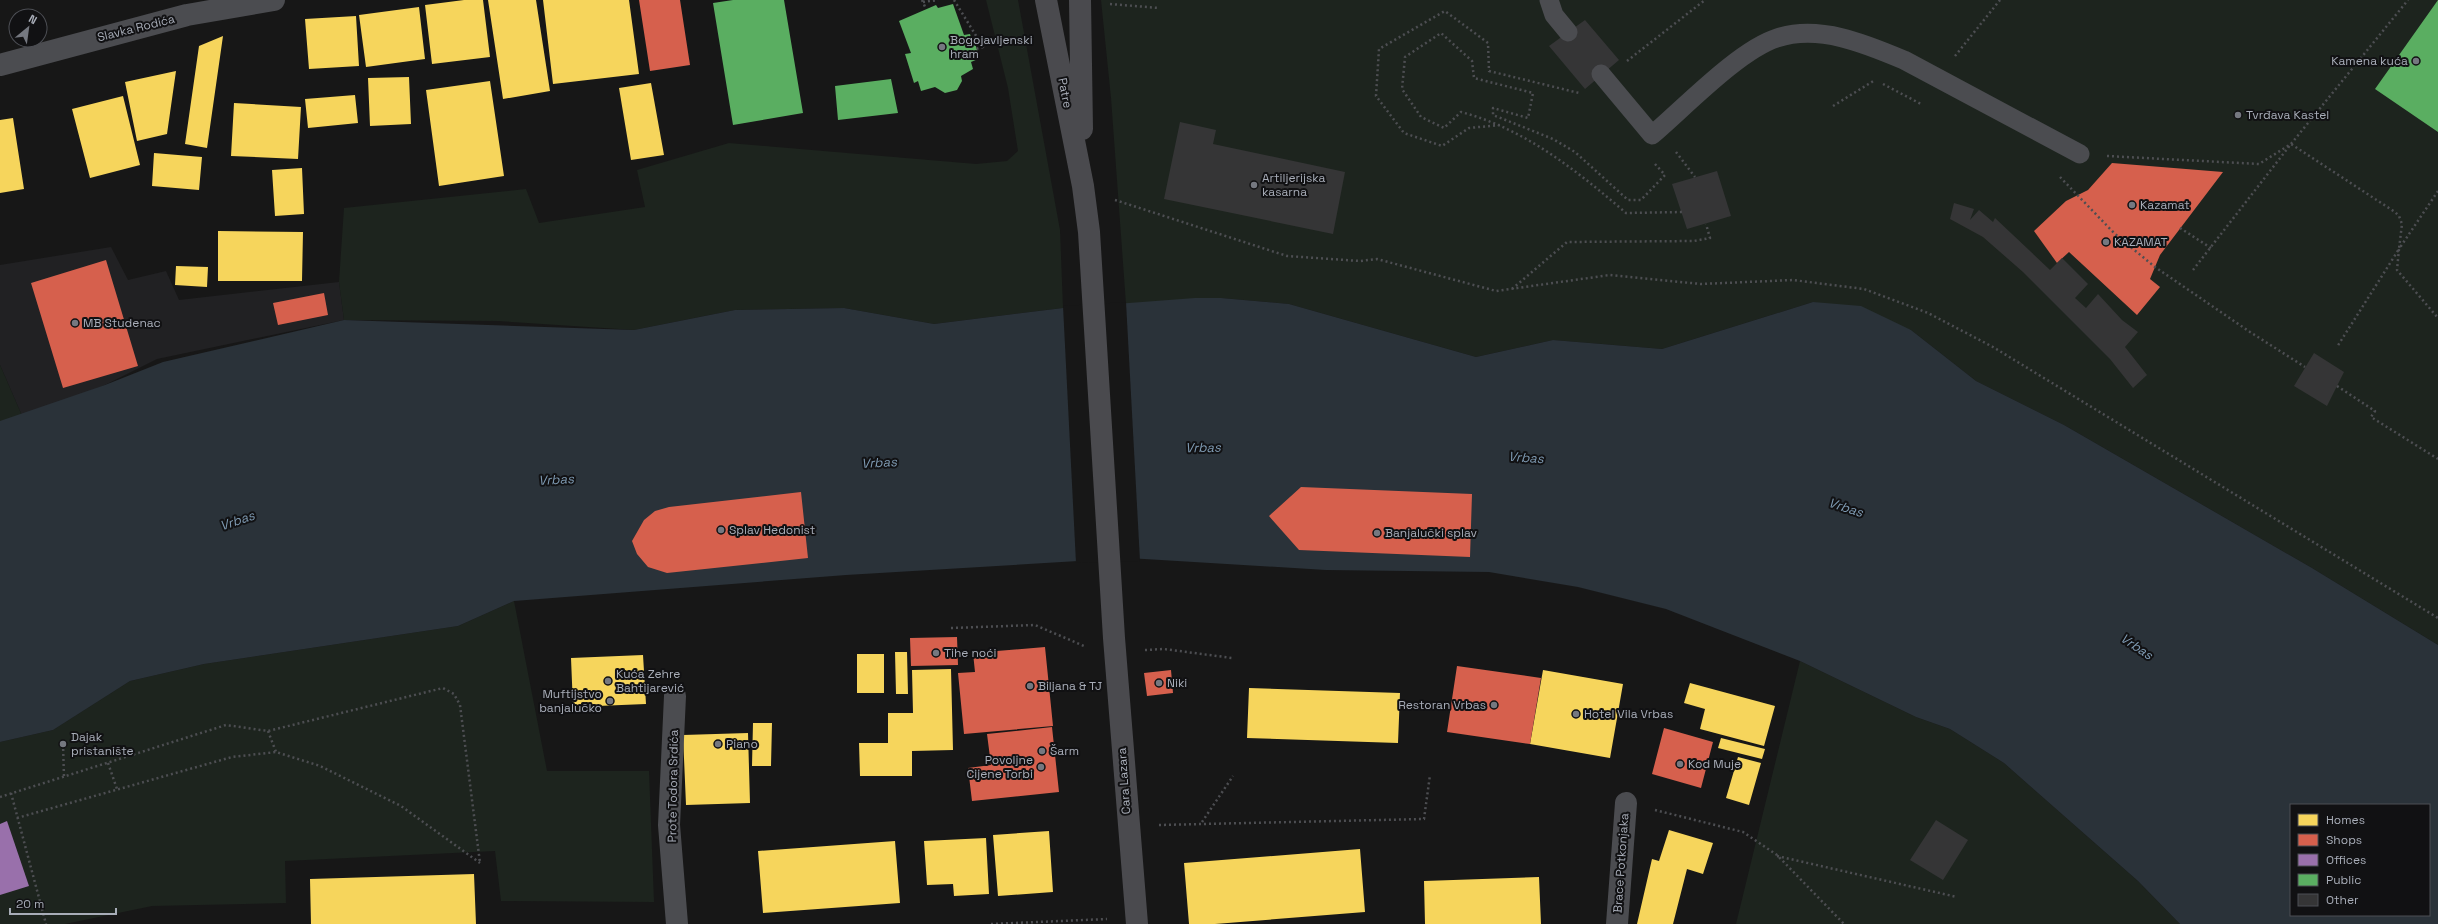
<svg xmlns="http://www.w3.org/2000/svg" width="2438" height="924" viewBox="0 0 2438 924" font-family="'Space Grotesk',sans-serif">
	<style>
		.built { fill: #212123 }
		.green { fill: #1d241e }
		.water { fill: #2a3239; fill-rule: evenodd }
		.pier { fill: #171717 }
		.homes { fill: #f6d55c }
		.shops { fill: #d6604d }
		.offices { fill: #9970ab }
		.public { fill: #5aae61 }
		.building { fill: #353536 }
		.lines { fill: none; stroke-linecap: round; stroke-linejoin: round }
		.path { stroke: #4d4e52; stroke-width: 2.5; stroke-dasharray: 2 3; stroke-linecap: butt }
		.lane { stroke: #4b4c50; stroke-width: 19 }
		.street { stroke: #4b4c50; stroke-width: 22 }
		.secondary { stroke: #4a4a4e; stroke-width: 22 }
		.poi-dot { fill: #757880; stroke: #111113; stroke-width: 1.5 }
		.labels { text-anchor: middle; stroke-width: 4; stroke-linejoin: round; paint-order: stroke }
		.street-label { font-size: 12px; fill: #a8adb8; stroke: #111113 }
		.poi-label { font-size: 12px; fill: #a8adb8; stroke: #111113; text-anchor: start }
		.water-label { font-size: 13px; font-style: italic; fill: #7f9bb3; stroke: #111113 }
	</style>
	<rect width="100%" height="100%" fill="#171717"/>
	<path class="built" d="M 111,247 L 128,280 L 166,271 L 179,300 L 339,282 L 344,320 L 157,359 L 105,385 L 23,418 L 0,365 L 0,265 Z"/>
	<path class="green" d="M 986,0 L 1018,0 L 1060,230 L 1063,308 L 934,324 L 844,308 L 735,310 L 634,330 L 498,321 L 344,320 L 339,282 L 344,208 L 526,189 L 539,223 L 645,207 L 637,170 L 729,143 L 976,164 L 1007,161 L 1018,151 L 1008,88 Z
		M 1101,0 L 2438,0 L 2438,645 L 2312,568 L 2064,425 L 1976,381 L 1911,330 L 1813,302 L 1662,349 L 1553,340 L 1476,357 L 1289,304 L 1221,298 L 1126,304 L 1111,98 Z
		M 0,365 L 23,418 L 0,425 Z
		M 514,601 L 547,771 L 649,771 L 654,902 L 501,901 L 495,851 L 285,861 L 286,903 L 152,906 L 65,924 L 0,924 L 0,742 L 53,730 L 130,681 L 204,664 L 458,626 Z
		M 1800,661 L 1916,717 L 1950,729 L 2004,763 L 2138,881 L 2180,924 L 1736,924 Z"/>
	<path class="water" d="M 1195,298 L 1221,298 L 1289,304 L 1476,357 L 1553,340 L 1662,349 L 1813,302 L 1861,306 L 1911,330 L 1976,381 L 2064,425 L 2312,568 L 2438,645 L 2438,924 L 2180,924 L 2138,881 L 2004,763 L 1950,729 L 1916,717 L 1800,661 L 1666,609 L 1578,587 L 1489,572 L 1326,570 L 1128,558 L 846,575 L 514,601 L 458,626 L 204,664 L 130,681 L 53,730 L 0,742 L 0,421 L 105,385 L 163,362 L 344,320 L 634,330 L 735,310 L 844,308 L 934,324 L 1063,308 ZM 2291,805 L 2429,805 L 2429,915 L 2291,915 Z"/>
	<path class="pier" d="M 1126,302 L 1140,561 L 1076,563 L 1063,306 Z"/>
	<path class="homes" d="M 464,0 L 483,0 L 490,57 L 432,64 L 425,5 Z
		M 488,0 L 536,0 L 550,91 L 503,99 Z
		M 543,0 L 629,0 L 639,74 L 553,84 Z
		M 419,7 L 425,59 L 366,67 L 359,15 Z
		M 356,16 L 359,66 L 309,69 L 305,19 Z
		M 223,36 L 207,148 L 185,144 L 199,46 Z
		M 176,71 L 167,134 L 137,141 L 125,82 Z
		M 409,77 L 411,124 L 370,126 L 368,78 Z
		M 490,81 L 504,176 L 439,186 L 426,90 Z
		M 651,83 L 664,155 L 631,160 L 619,88 Z
		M 355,95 L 358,123 L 308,128 L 305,99 Z
		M 123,96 L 140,165 L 90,178 L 72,109 Z
		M 234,103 L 301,107 L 298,159 L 231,156 Z
		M 13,118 L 24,189 L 0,193 L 0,120 Z
		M 154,153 L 202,157 L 199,190 L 152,186 Z
		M 302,168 L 304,214 L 275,216 L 272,170 Z
		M 218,231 L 303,232 L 302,281 L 218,281 Z
		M 176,266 L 208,267 L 207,287 L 175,285 Z
		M 895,652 L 907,652 L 908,694 L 896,694 Z
		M 857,654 L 884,654 L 884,693 L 857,693 Z
		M 643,655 L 646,704 L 573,707 L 571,658 Z
		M 951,669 L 953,750 L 912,751 L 912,776 L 860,776 L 859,743 L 888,743 L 888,713 L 913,713 L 912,670 Z
		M 1543,670 L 1623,684 L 1610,758 L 1530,744 Z
		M 1690,683 L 1775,706 L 1764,746 L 1700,729 L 1705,709 L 1684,703 Z
		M 1249,688 L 1400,693 L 1398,743 L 1247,738 Z
		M 753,723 L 772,723 L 771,766 L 752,766 Z
		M 748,733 L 750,803 L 686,805 L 683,735 Z
		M 1721,738 L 1765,749 L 1762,759 L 1718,748 Z
		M 1738,757 L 1761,763 L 1749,805 L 1726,798 Z
		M 1669,830 L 1713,843 L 1703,874 L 1687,869 L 1673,924 L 1637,924 L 1652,859 L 1659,861 Z
		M 1049,831 L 1053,892 L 998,896 L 993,835 Z
		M 986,838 L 989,894 L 954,896 L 953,884 L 927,885 L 924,841 Z
		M 895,841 L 900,903 L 763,913 L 758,851 Z
		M 1360,849 L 1365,912 L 1215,924 L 1189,924 L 1184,863 Z
		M 474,874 L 476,924 L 311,924 L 310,879 Z
		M 1539,877 L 1541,924 L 1425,924 L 1424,881 Z"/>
	<path class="shops" d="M 639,0 L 680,0 L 690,65 L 650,71 Z
		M 2112,163 L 2223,172 L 2160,255 L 2150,279 L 2160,287 L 2137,315 L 2069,252 L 2057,263 L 2034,231 L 2066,201 L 2088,190 Z
		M 106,260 L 138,366 L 63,388 L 31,283 Z
		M 324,293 L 328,315 L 278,325 L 273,303 Z
		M 1301,487 L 1472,494 L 1470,557 L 1299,550 L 1269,516 Z
		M 801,492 L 808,558 L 667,573 L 648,567 L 637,554 L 632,541 L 644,520 L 655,511 L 669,507 Z
		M 957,637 L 958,665 L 911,666 L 910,638 Z
		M 1045,647 L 1053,726 L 964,734 L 958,673 L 975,672 L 973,653 Z
		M 1457,666 L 1541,678 L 1530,744 L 1447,732 Z
		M 1171,670 L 1173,693 L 1147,696 L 1144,673 Z
		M 1052,727 L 1059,792 L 972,801 L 968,768 L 991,765 L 987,734 Z
		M 1664,728 L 1713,742 L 1701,788 L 1652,774 Z"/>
	<path class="offices" d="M 7,821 L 29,886 L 0,895 L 0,824 Z"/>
	<path class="public" d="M 733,0 L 784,0 L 803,113 L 733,125 L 713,3 Z
		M 2438,0 L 2438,132 L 2375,89 Z
		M 953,4 L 964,35 L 970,34 L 972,41 L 974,41 L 979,55 L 976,56 L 978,59 L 971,62 L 973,69 L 961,76 L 962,81 L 957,90 L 945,93 L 935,87 L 921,91 L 918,81 L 914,83 L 905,54 L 911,53 L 899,21 L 936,5 L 938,8 Z
		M 891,79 L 898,113 L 838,120 L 835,86 Z"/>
	<path class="building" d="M 1585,20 L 1619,60 L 1585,89 L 1549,46 Z
		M 1180,122 L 1216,130 L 1213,144 L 1345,172 L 1333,234 L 1164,199 Z
		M 1717,171 L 1731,216 L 1687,229 L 1672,184 Z
		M 1954,203 L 1974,209 L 1970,220 L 1979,210 L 1993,222 L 1995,218 L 2050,270 L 2062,258 L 2088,284 L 2075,298 L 2086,308 L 2098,294 L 2122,320 L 2138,332 L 2125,347 L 2147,375 L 2133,388 L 2110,359 L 2023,272 L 1983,237 L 1950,219 Z
		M 2314,353 L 2344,372 L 2327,406 L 2294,386 Z
		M 1936,820 L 1968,840 L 1943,880 L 1910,860 Z"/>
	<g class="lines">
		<path class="path" d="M 922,0 L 926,9
			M 954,0 L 983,47 L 976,49
			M 923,2 L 938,0
			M 1110,4 L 1159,8
			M 1955,56 L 2000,0
			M 1627,61 L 1705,0
			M 1883,84 L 1921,104
			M 1833,106 L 1875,80
			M 1500,125 L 1469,128 L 1442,146 L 1404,133 L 1376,96 L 1379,49 L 1445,11 L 1488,43 L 1489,71 L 1579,93
			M 1676,152 L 1695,177
			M 2107,156 L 2259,164 L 2291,144 L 2408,0
			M 1655,164 L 1665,175 L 1641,200 L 1628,200 L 1575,152 L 1553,139 L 1493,115 L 1493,108 L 1528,118 L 1533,93 L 1474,78 L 1472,61 L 1441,33 L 1405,57 L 1402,89 L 1421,117 L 1444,128 L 1461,112 C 1525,129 1576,170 1626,213 L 1682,212
			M 2060,177 L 2115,234 L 2155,267 L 2250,332 L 2305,367
			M 2438,191 L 2399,249 L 2397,270 L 2438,318
			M 1115,200 L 1287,256 L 1360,261 L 1377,259 L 1496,291 L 1610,275 L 1701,284 L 1793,280 L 1864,289 L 1928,313 L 1993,347 L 2438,618
			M 2180,228 L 2211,248
			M 2193,270 L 2291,144 L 2395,212 L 2399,216 L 2402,224 L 2399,249 L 2337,347
			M 1512,289 L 1567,242 L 1694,241 L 1710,238 L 1706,224
			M 2337,386 L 2375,411 L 2371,417 L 2438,459
			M 951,628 L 1035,625 L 1084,646
			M 1145,650 L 1164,649 L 1232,658
			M 268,731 L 276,752
			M 63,744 L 64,777
			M 108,763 L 117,789
			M 11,793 L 46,924
			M 0,797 L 226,725 L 268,731 L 443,688 L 454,694 L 460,705 L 480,863
			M 1655,810 L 1743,832 L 1777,855 L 1844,924
			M 17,818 L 232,757 L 276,752 L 320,766 L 401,806 L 480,863
			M 1202,822 L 1233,776
			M 1159,825 L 1424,819 L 1430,775
			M 1777,856 L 1957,897
			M 991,924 L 1107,919"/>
		<path class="lane" d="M 1549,0 L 1554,15 L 1568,32
			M 1601,74 L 1652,135 C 1684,108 1739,50 1777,38 C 1819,24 1866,44 1904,60 L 2080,154"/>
		<path class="street" d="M 0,65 L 187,15 L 274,0
			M 675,696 L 669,825 L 677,924
			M 1617,924 L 1626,803"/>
		<path class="secondary" d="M 1046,0 L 1083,186 L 1089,232 L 1114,638 L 1137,924
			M 1080,0 L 1082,129"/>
	</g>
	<g class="poi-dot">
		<circle cx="942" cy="47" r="4"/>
		<circle cx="2416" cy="61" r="4"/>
		<circle cx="2238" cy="115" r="4"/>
		<circle cx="1254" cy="185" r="4"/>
		<circle cx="2132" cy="205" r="4"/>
		<circle cx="2106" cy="242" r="4"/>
		<circle cx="75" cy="323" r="4"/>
		<circle cx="721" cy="530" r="4"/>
		<circle cx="1377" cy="533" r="4"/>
		<circle cx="936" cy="653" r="4"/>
		<circle cx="608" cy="681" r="4"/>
		<circle cx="1159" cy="683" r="4"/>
		<circle cx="1030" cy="686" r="4"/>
		<circle cx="610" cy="701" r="4"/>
		<circle cx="1494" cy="705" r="4"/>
		<circle cx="1576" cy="714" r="4"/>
		<circle cx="63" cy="744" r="4"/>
		<circle cx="718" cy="744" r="4"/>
		<circle cx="1042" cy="751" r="4"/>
		<circle cx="1680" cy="764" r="4"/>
		<circle cx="1041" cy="767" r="4"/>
	</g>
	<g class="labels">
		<g class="street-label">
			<text transform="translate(136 28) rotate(-14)" y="4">Slavka Rodića</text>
			<text transform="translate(1065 93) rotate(79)" y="4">Patre</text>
			<text transform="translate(1124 781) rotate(-94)" y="4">Cara Lazara</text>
			<text transform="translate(673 786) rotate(-89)" y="4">Prote Todora Srdića</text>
			<text transform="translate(1621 863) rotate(-86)" y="4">Brace Potkonjaka</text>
		</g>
		<g class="poi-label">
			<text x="950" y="44">Bogojavljenski<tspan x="950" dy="14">hram</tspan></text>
			<text x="2408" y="65" text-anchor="end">Kamena kuća</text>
			<text x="2246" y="119">Tvrđava Kastel</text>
			<text x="1262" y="182">Artiljerijska<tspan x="1262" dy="14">kasarna</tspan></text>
			<text x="2140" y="209">Kazamat</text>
			<text x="2114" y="246">KAZAMAT</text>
			<text x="83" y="327">MB Studenac</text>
			<text x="729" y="534">Splav Hedonist</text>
			<text x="1385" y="537">Banjalučki splav</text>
			<text x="944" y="657">Tihe noći</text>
			<text x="616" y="678">Kuća Zehre<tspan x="616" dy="14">Bahtijarević</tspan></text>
			<text x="1167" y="687">Niki</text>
			<text x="1038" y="690">Biljana &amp; TJ</text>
			<text x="602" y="698" text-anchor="end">Muftijstvo<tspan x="602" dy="14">banjalučko</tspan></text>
			<text x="1486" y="709" text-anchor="end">Restoran Vrbas</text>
			<text x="1584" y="718">Hotel Vila Vrbas</text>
			<text x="71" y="741">Dajak<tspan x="71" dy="14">pristanište</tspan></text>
			<text x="726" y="748">Piano</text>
			<text x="1050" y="755">Šarm</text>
			<text x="1033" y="764" text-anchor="end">Povoljne<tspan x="1033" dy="14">Cijene Torbi</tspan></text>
			<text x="1688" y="768">Kod Muje</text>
		</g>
		<g class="water-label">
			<text transform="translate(1203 447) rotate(-1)" y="5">Vrbas</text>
			<text transform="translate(1526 457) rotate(4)" y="5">Vrbas</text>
			<text transform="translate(879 462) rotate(-3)" y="5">Vrbas</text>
			<text transform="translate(556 479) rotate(-3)" y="5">Vrbas</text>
			<text transform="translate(1846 507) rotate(18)" y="5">Vrbas</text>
			<text transform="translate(237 520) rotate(-19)" y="5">Vrbas</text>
			<text transform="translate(2137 646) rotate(34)" y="5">Vrbas</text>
		</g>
	</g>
	<rect x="2290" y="804" width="140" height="112" fill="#111113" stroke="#4d4f55"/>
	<rect x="2298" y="814" width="20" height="12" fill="#f6d55c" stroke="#4d4f55"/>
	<text x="2326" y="824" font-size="12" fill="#a8adb8">Homes</text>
	<rect x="2298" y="834" width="20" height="12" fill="#d6604d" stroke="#4d4f55"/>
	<text x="2326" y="844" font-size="12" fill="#a8adb8">Shops</text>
	<rect x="2298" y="854" width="20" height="12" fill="#9970ab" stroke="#4d4f55"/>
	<text x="2326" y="864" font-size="12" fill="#a8adb8">Offices</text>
	<rect x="2298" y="874" width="20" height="12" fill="#5aae61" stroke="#4d4f55"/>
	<text x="2326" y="884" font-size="12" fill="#a8adb8">Public</text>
	<rect x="2298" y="894" width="20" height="12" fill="#353536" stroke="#4d4f55"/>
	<text x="2326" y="904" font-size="12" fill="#a8adb8">Other</text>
	<g transform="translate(28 28) rotate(29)"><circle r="19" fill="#111113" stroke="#4d4f55"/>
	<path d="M0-3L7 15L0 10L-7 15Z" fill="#757880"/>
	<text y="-6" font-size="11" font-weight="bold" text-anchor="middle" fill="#a8adb8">N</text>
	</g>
	<path d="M10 908v6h106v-6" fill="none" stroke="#a8adb8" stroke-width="2"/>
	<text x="16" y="908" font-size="12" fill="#a8adb8" stroke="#111113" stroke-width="3" paint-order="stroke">20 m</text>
</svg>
